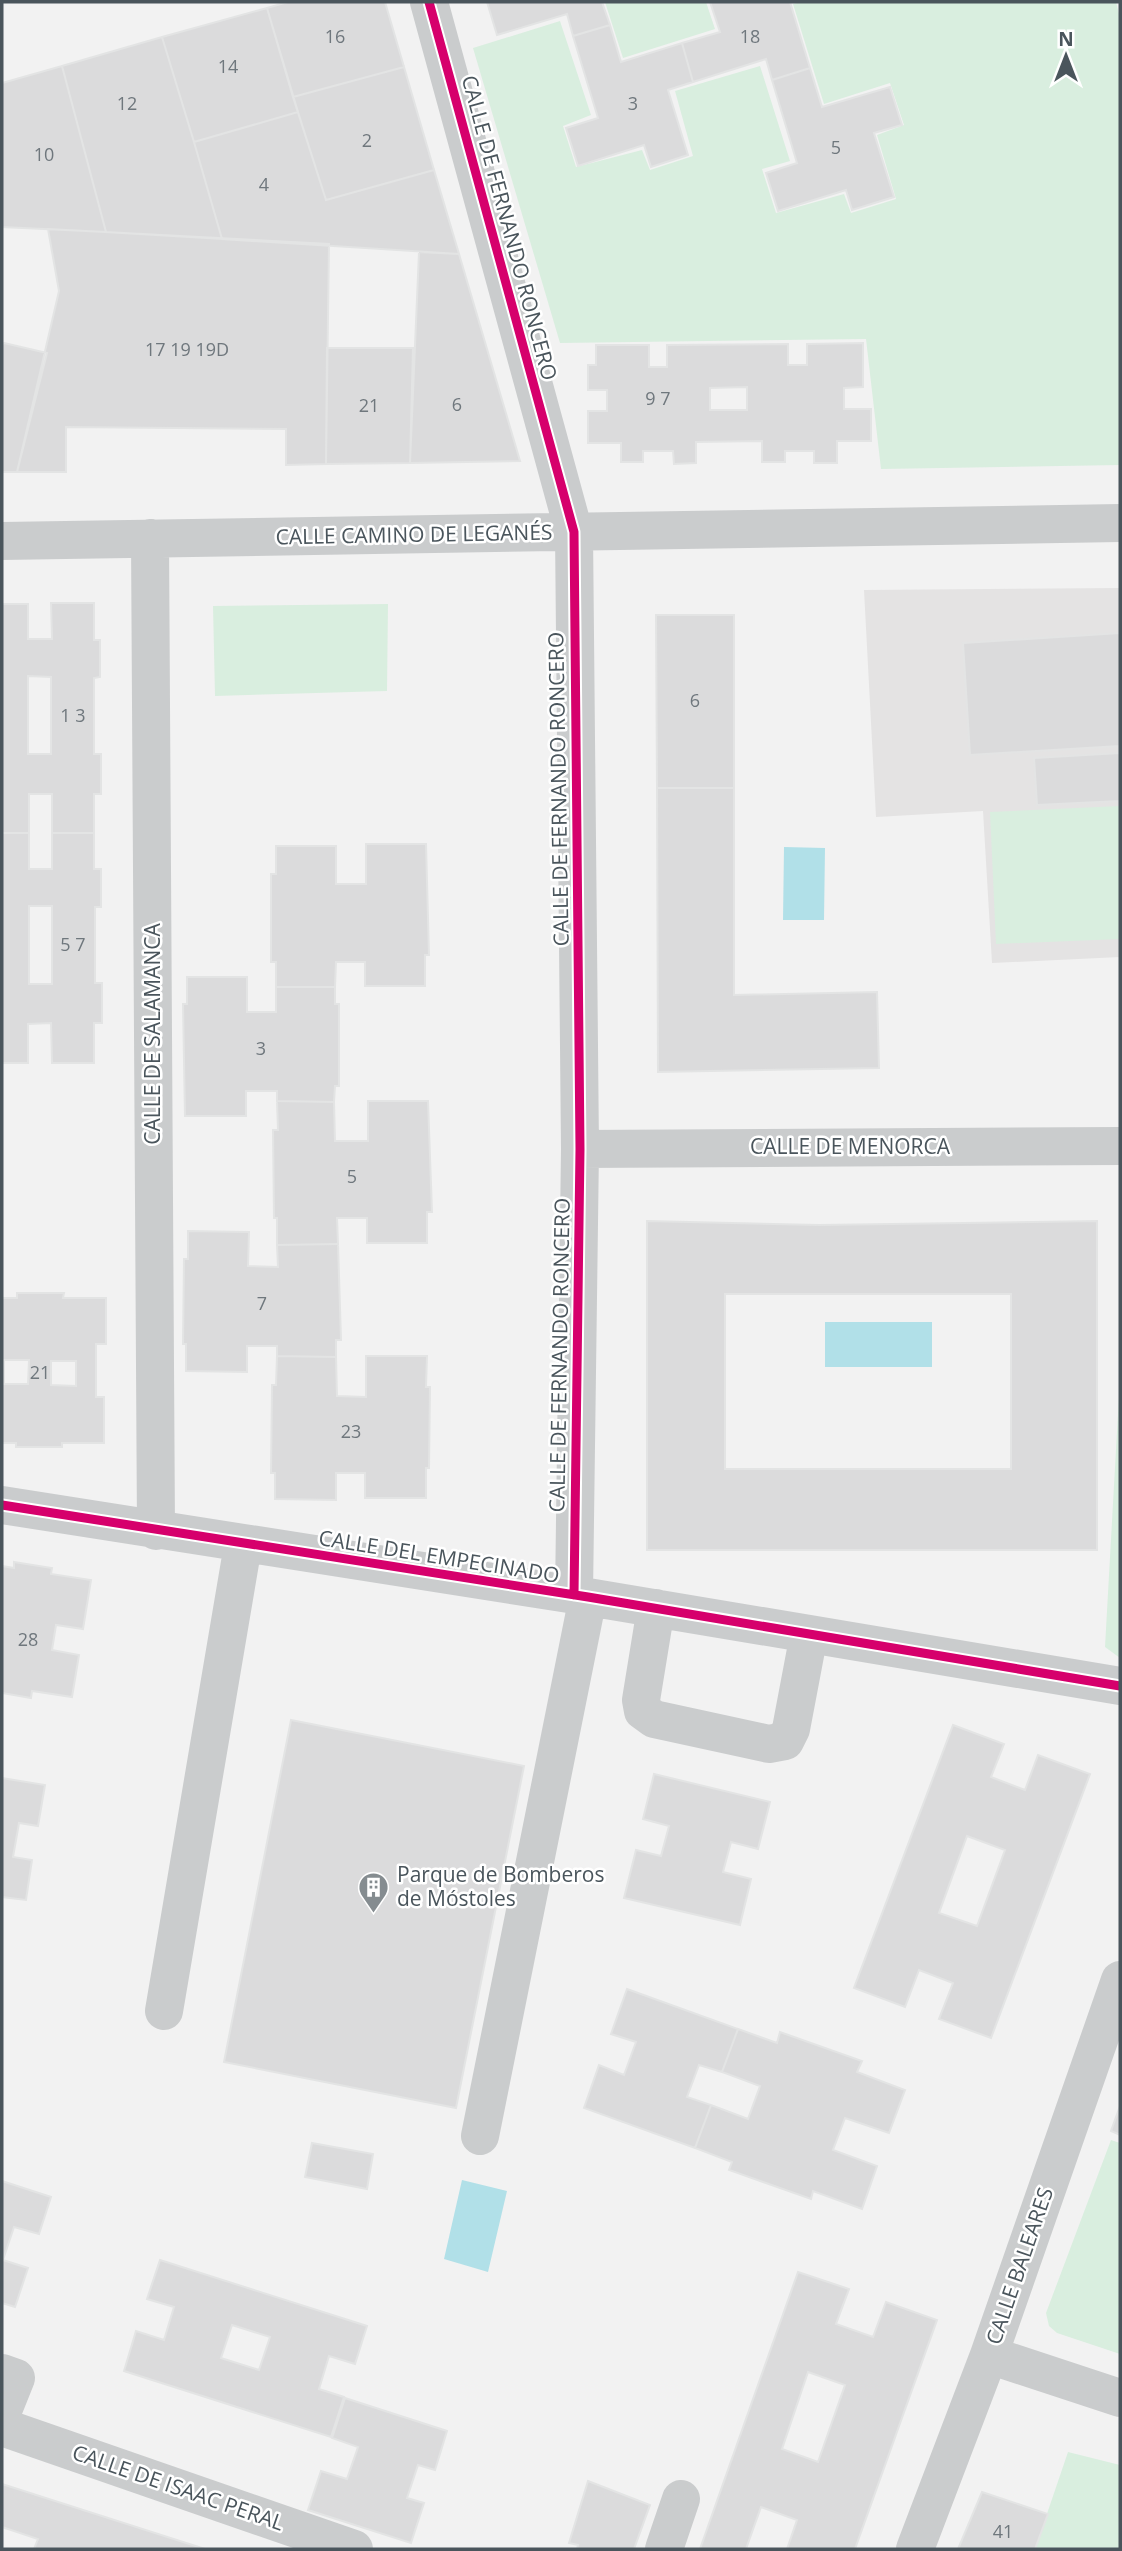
<svg xmlns="http://www.w3.org/2000/svg" width="1122" height="2551" viewBox="0 0 1122 2551" font-family="'Open Sans',sans-serif">
	<style>
		.education { fill: #e4e3e3 }
		.green { fill: #d9eedf }
		.water { fill: #b1e0e8 }
		.building { fill: #dbdbdc; stroke: #e3e4e4; stroke-width: 2; fill-rule: evenodd }
		.lines { fill: none; stroke-linecap: round; stroke-linejoin: round }
		.minor { stroke: #cacccd; stroke-width: 38 }
		.cycleway-casing { stroke: #fff; stroke-width: 13 }
		.cycleway { stroke: #d6006c; stroke-width: 9 }
		.labels { text-anchor: middle; stroke-width: 5; stroke-linejoin: round; paint-order: stroke }
		.number-label { font-size: 18px; fill: #6f777d }
		.street-label { font-size: 21px; fill: #4a555c; stroke: #fff }
		.poi-label { font-size: 21px; fill: #4a555c; stroke: #fff; text-anchor: start }
	</style>
	<rect width="100%" height="100%" fill="#f2f2f2"/>
	<path class="education" d="M 1120,588 L 1120,957 L 992,963 L 983,811 L 876,817 L 864,590 Z"/>
	<path class="green" d="M 605,2 L 706,2 L 715,29 L 623,58 Z
		M 801,2 L 1116,2 L 1120,18 L 1120,465 L 881,469 L 866,339 L 560,343 L 473,48 L 560,21 L 591,115 L 563,126 L 576,167 L 642,150 L 650,170 L 693,156 L 675,91 L 760,66 L 790,161 L 762,169 L 776,213 L 844,194 L 851,213 L 896,199 L 877,135 L 904,125 L 890,83 L 824,104 L 793,4 Z
		M 388,604 L 387,691 L 215,696 L 213,606 Z
		M 1120,806 L 1120,939 L 996,944 L 990,812 Z
		M 1120,1378 L 1120,1658 L 1105,1647 Z
		M 1111,2140 L 1120,2143 L 1120,2354 L 1057,2333 L 1049,2326 L 1046,2313 Z
		M 1068,2452 L 1120,2465 L 1120,2549 L 1035,2549 Z"/>
	<path class="water" d="M 784,847 L 825,848 L 824,920 L 783,920 Z
		M 825,1322 L 932,1322 L 932,1367 L 825,1367 Z
		M 462,2180 L 507,2191 L 488,2272 L 444,2259 Z"/>
	<path class="building" d="M 288,2 L 385,2 L 404,67 L 293,97 L 267,8 Z
		M 487,2 L 602,2 L 610,25 L 573,36 L 567,14 L 497,35 Z
		M 710,2 L 790,2 L 810,68 L 772,80 L 766,59 L 693,82 L 682,43 L 720,32 Z
		M 267,8 L 298,112 L 194,142 L 162,37 Z
		M 610,25 L 621,62 L 682,43 L 693,82 L 668,90 L 688,155 L 651,167 L 644,145 L 578,166 L 566,128 L 598,118 L 573,36 Z
		M 162,37 L 194,142 L 222,239 L 106,232 L 62,66 Z
		M 62,66 L 106,232 L 2,227 L 2,83 Z
		M 404,67 L 434,170 L 326,200 L 293,97 Z
		M 810,68 L 822,107 L 890,87 L 902,125 L 874,133 L 894,197 L 852,210 L 846,190 L 778,211 L 766,173 L 797,163 L 772,80 Z
		M 298,112 L 326,200 L 434,170 L 459,254 L 222,239 L 194,142 Z
		M 48,229 L 329,244 L 326,464 L 286,465 L 286,429 L 66,427 L 66,472 L 17,472 L 59,291 Z
		M 419,252 L 459,254 L 520,461 L 410,463 Z
		M 4,343 L 47,353 L 17,472 L 2,472 L 2,345 Z
		M 863,343 L 863,387 L 844,388 L 844,409 L 871,409 L 871,441 L 837,441 L 837,463 L 814,463 L 814,451 L 785,451 L 785,462 L 762,462 L 762,441 L 696,442 L 696,463 L 674,464 L 673,451 L 643,451 L 643,462 L 621,462 L 621,443 L 588,443 L 588,411 L 607,411 L 607,390 L 588,390 L 588,365 L 596,365 L 596,345 L 649,345 L 649,367 L 667,367 L 667,345 L 788,344 L 788,365 L 807,365 L 807,344 ZM 747,387 L 747,410 L 710,410 L 710,388 Z
		M 327,348 L 413,348 L 410,463 L 326,464 Z
		M 51,603 L 94,603 L 94,640 L 100,640 L 100,677 L 94,678 L 94,754 L 101,754 L 101,794 L 94,794 L 94,833 L 52,833 L 52,794 L 29,794 L 29,833 L 2,833 L 2,604 L 28,604 L 28,639 L 52,639 ZM 28,676 L 51,677 L 51,754 L 28,754 Z
		M 656,615 L 734,615 L 734,788 L 657,788 Z
		M 1120,633 L 1120,746 L 970,755 L 963,643 Z
		M 1120,753 L 1120,801 L 1037,805 L 1034,758 Z
		M 657,788 L 734,788 L 734,995 L 877,992 L 879,1068 L 658,1072 Z
		M 2,833 L 29,833 L 29,869 L 52,869 L 52,833 L 94,833 L 94,869 L 101,869 L 101,907 L 95,907 L 95,983 L 102,983 L 102,1023 L 94,1023 L 94,1063 L 52,1063 L 51,1023 L 28,1024 L 28,1063 L 2,1063 ZM 29,906 L 52,906 L 52,984 L 29,984 Z
		M 366,844 L 426,844 L 429,955 L 425,955 L 425,986 L 365,986 L 365,962 L 336,962 L 335,987 L 276,987 L 276,962 L 271,962 L 271,874 L 276,874 L 276,846 L 336,846 L 336,884 L 366,884 Z
		M 187,977 L 247,977 L 247,1012 L 276,1012 L 276,987 L 335,987 L 335,1004 L 339,1004 L 339,1086 L 335,1086 L 334,1102 L 277,1101 L 277,1091 L 246,1091 L 246,1116 L 185,1116 L 183,1004 L 187,1004 Z
		M 277,1101 L 334,1102 L 335,1141 L 368,1141 L 368,1101 L 428,1101 L 432,1212 L 427,1212 L 427,1243 L 367,1243 L 367,1218 L 337,1218 L 338,1244 L 277,1245 L 277,1218 L 274,1218 L 273,1130 L 278,1130 Z
		M 647,1221 L 819,1225 L 1097,1221 L 1097,1550 L 647,1550 ZM 725,1294 L 1011,1294 L 1011,1469 L 725,1469 Z
		M 188,1231 L 249,1232 L 248,1266 L 278,1267 L 277,1245 L 338,1244 L 341,1340 L 336,1340 L 336,1357 L 277,1356 L 277,1346 L 247,1346 L 247,1372 L 186,1371 L 186,1344 L 183,1344 L 184,1259 L 188,1259 Z
		M 17,1293 L 64,1293 L 63,1298 L 106,1298 L 106,1344 L 96,1344 L 96,1397 L 104,1397 L 104,1443 L 62,1443 L 62,1447 L 16,1447 L 16,1443 L 2,1443 L 2,1298 L 17,1298 ZM 4,1360 L 29,1360 L 28,1384 L 4,1384 ZM 51,1361 L 76,1361 L 76,1386 L 51,1385 Z
		M 277,1356 L 336,1357 L 337,1396 L 366,1397 L 366,1356 L 427,1356 L 426,1387 L 430,1387 L 429,1468 L 426,1468 L 426,1498 L 365,1498 L 365,1473 L 336,1473 L 336,1500 L 275,1499 L 275,1473 L 271,1473 L 272,1385 L 276,1385 Z
		M 14,1562 L 52,1568 L 51,1574 L 91,1580 L 83,1629 L 56,1625 L 52,1650 L 79,1655 L 72,1697 L 32,1691 L 31,1698 L 2,1693 L 2,1566 L 14,1568 Z
		M 291,1720 L 524,1766 L 456,2108 L 224,2062 Z
		M 953,1725 L 1004,1744 L 991,1777 L 1025,1790 L 1038,1755 L 1090,1774 L 991,2038 L 939,2019 L 953,1983 L 919,1970 L 905,2007 L 854,1988 ZM 967,1836 L 1005,1850 L 977,1926 L 939,1913 Z
		M 654,1774 L 770,1802 L 758,1849 L 731,1842 L 723,1872 L 751,1879 L 740,1925 L 624,1898 L 636,1850 L 661,1856 L 669,1826 L 643,1819 Z
		M 2,1778 L 45,1785 L 38,1826 L 19,1823 L 13,1857 L 32,1860 L 26,1900 L 2,1897 Z
		M 627,1989 L 738,2029 L 722,2072 L 699,2065 L 687,2097 L 711,2105 L 695,2148 L 584,2108 L 599,2065 L 624,2075 L 636,2042 L 611,2034 Z
		M 738,2029 L 777,2043 L 780,2032 L 862,2061 L 857,2072 L 905,2090 L 889,2133 L 845,2118 L 833,2150 L 877,2166 L 862,2209 L 813,2191 L 811,2199 L 729,2170 L 732,2162 L 695,2148 L 711,2105 L 748,2119 L 760,2086 L 722,2072 Z
		M 1120,2106 L 1120,2135 L 1111,2131 Z
		M 312,2143 L 373,2154 L 367,2189 L 305,2177 Z
		M 2,2181 L 51,2197 L 39,2234 L 14,2227 L 3,2260 L 28,2268 L 15,2307 L 2,2303 Z
		M 160,2260 L 367,2326 L 355,2364 L 329,2356 L 319,2389 L 344,2397 L 331,2437 L 124,2371 L 136,2331 L 164,2340 L 174,2307 L 147,2299 ZM 232,2325 L 270,2337 L 259,2370 L 221,2358 Z
		M 798,2272 L 849,2289 L 836,2324 L 873,2337 L 886,2302 L 937,2320 L 855,2549 L 787,2549 L 797,2520 L 761,2507 L 746,2549 L 700,2549 ZM 808,2372 L 845,2385 L 818,2462 L 782,2449 Z
		M 345,2398 L 447,2431 L 435,2470 L 418,2465 L 407,2498 L 424,2503 L 411,2543 L 308,2510 L 321,2471 L 347,2479 L 358,2447 L 332,2438 Z
		M 588,2481 L 650,2505 L 634,2549 L 577,2549 L 578,2545 L 569,2543 Z
		M 2,2484 L 205,2549 L 34,2549 L 38,2539 L 2,2527 Z
		M 982,2492 L 1048,2514 L 1035,2549 L 958,2549 Z"/>
	<g class="lines">
		<path class="minor" d="M 429,2 L 574,532 L 580,1149 L 574,1595
			M 150,538 L 156,1531
			M 2,541 L 1120,523
			M 580,1149 L 1120,1146
			M 2,1505 L 588,1597 L 1120,1686
			M 656,1608 L 641,1700 L 643,1711 L 654,1719 L 769,1744 L 785,1741 L 791,1729 L 809,1634
			M 164,2011 L 243,1545
			M 480,2136 L 588,1597
			M 989,2355 L 1120,2398
			M 2,2373 L 16,2378 L 2,2413
			M 2,2427 L 354,2549
			M 664,2549 L 681,2499
			M 915,2549 L 989,2355 L 1120,1980"/>
		<defs>
			<path id="cycleway" d="M 429,2 L 574,532 L 580,1149 L 574,1595
				M 2,1505 L 588,1597 L 1120,1686"/>
		</defs>
		<use href="#cycleway" class="cycleway-casing"/>
		<use href="#cycleway" class="cycleway"/>
	</g>
	<defs>
		<symbol id="building-pin" viewBox="-11 -11 22 30"><path d="M0 17L-7.5 6A9.5 9.5 0 1 1 7.5 6Z" fill="#858c90" stroke="#fff"/><path d="M-4-6H4V6H1V3H-1V6H-4ZM-2.5-4.3h1.7v1.8h-1.7ZM.8-4.3h1.7v1.8H.8ZM-2.5-1h1.7V.8h-1.7ZM.8-1h1.7V.8H.8Z" fill="#fff"/></symbol>
	</defs>
	<g fill-rule="evenodd">
		<use href="#building-pin" x="356" y="1870" width="35" height="47"/>
	</g>
	<g class="labels">
		<g class="number-label">
			<text x="335" y="43">16</text>
			<text x="750" y="43">18</text>
			<text x="228" y="73">14</text>
			<text x="127" y="110">12</text>
			<text x="633" y="110">3</text>
			<text x="367" y="147">2</text>
			<text x="836" y="154">5</text>
			<text x="44" y="161">10</text>
			<text x="264" y="191">4</text>
			<text x="187" y="356">17 19 19D</text>
			<text x="658" y="405">9 7</text>
			<text x="457" y="411">6</text>
			<text x="369" y="412">21</text>
			<text x="695" y="707">6</text>
			<text x="73" y="722">1 3</text>
			<text x="73" y="951">5 7</text>
			<text x="261" y="1055">3</text>
			<text x="352" y="1183">5</text>
			<text x="262" y="1310">7</text>
			<text x="40" y="1379">21</text>
			<text x="351" y="1438">23</text>
			<text x="28" y="1646">28</text>
			<text x="1003" y="2538">41</text>
		</g>
		<g class="street-label">
			<text transform="translate(509 228) rotate(75)" y="7">CALLE DE FERNANDO RONCERO</text>
			<text transform="translate(414 535) rotate(-1)" y="7">CALLE CAMINO DE LEGANÉS</text>
			<text transform="translate(559 789) rotate(-91)" y="7">CALLE DE FERNANDO RONCERO</text>
			<text transform="translate(153 1034) rotate(-90)" y="7">CALLE DE SALAMANCA</text>
			<text x="850" y="1154">CALLE DE MENORCA</text>
			<text transform="translate(560 1355) rotate(-89)" y="7">CALLE DE FERNANDO RONCERO</text>
			<text transform="translate(439 1557) rotate(9)" y="7">CALLE DEL EMPECINADO</text>
			<text transform="translate(1020 2266) rotate(-71)" y="7">CALLE BALEARES</text>
			<text transform="translate(178 2488) rotate(19)" y="7">CALLE DE ISAAC PERAL</text>
		</g>
		<g class="poi-label">
			<text x="397" y="1882">Parque de Bomberos<tspan x="397" dy="24">de Móstoles</tspan></text>
		</g>
	</g>
	<rect width="1122" height="2551" fill="none" stroke="#4a555c" stroke-width="7"/>
	<g transform="translate(1066 56)" stroke="#ffffff" stroke-width="5" paint-order="stroke">
	<path d="M0-5L12 26L0 18L-12 26Z" fill="#4a555c"/>
	<text y="-10" font-size="19" font-weight="bold" text-anchor="middle" fill="#4a555c">N</text>
	</g>
</svg>
